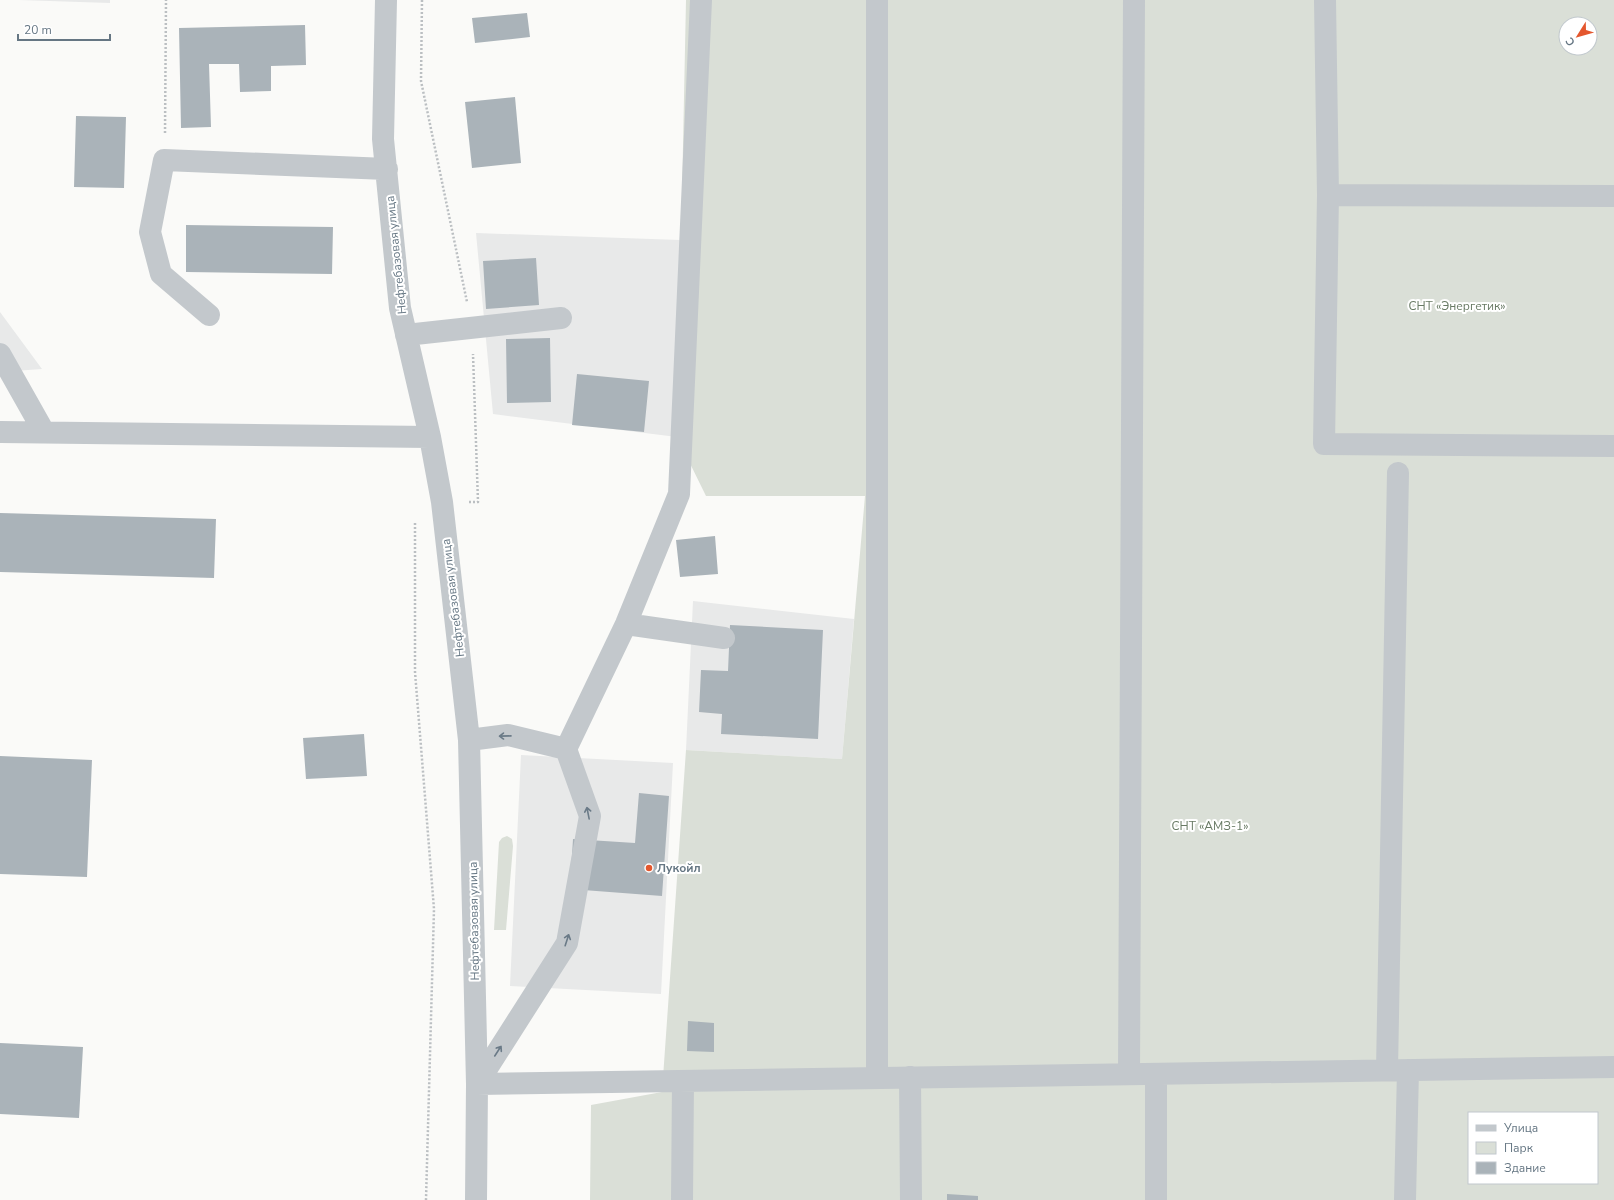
<svg xmlns="http://www.w3.org/2000/svg" width="1614" height="1200" viewBox="0 0 1614 1200" font-family="'Nunito Sans',sans-serif">
	<style>
		.built { fill: #e8e9e9 }
		.green { fill: #dadfd7; fill-rule: evenodd }
		.building { fill: #aab3b9 }
		.lines { fill: none; stroke-linecap: round; stroke-linejoin: round }
		.path { stroke: #bbbfc2; stroke-width: 2.5; stroke-dasharray: 2 2; stroke-linecap: butt }
		.minor { stroke: #c3c8cc; stroke-width: 22 }
		.oneway { stroke: #6a7a87 }
		.poi-dot { fill: #e4572e; stroke: #fff; stroke-width: 1.5 }
		.labels { text-anchor: middle; stroke-width: 4; stroke-linejoin: round; paint-order: stroke }
		.street-label { font-size: 12px; fill: #657683; stroke: #fff }
		.park-label { font-size: 12px; fill: #687a64; stroke: #fff }
		.poi-label { font-size: 12px; font-weight: bold; fill: #657683; stroke: #fff; text-anchor: start }
	</style>
	<rect width="100%" height="100%" fill="#fafaf8"/>
	<path class="built" d="M 19,0 L 110,0 L 110,3 Z
		M 476,233 L 680,240 L 677,437 L 493,414 Z
		M 0,312 L 42,369 L 0,372 Z
		M 693,601 L 854,619 L 842,759 L 686,750 Z
		M 521,755 L 673,763 L 661,994 L 510,986 Z"/>
	<path class="green" d="M 686,0 L 1614,0 L 1614,1200 L 590,1200 L 591,1105 L 662,1092 L 686,750 L 842,759 L 865,496 L 706,496 L 677,437 ZM 1566,24 L 1590,24 L 1590,48 L 1566,48 ZM 1469,1113 L 1597,1113 L 1597,1183 L 1469,1183 Z
		M 507,836 L 512,839 L 513,846 L 506,930 L 494,930 L 499,842 L 502,838 Z"/>
	<path class="building" d="M 527,13 L 530,37 L 475,43 L 472,18 Z
		M 305,25 L 306,65 L 271,66 L 271,91 L 240,92 L 239,64 L 209,64 L 211,127 L 181,128 L 179,28 Z
		M 515,97 L 521,163 L 472,168 L 465,102 Z
		M 76,116 L 126,117 L 124,188 L 74,187 Z
		M 186,225 L 333,227 L 332,274 L 186,272 Z
		M 536,258 L 539,305 L 486,309 L 483,261 Z
		M 550,338 L 551,402 L 507,403 L 506,339 Z
		M 577,374 L 649,381 L 644,432 L 572,425 Z
		M 0,513 L 216,519 L 214,578 L 0,572 Z
		M 715,536 L 718,574 L 680,577 L 676,540 Z
		M 730,625 L 823,630 L 818,739 L 721,734 L 722,714 L 699,712 L 701,670 L 728,671 Z
		M 364,734 L 367,776 L 306,779 L 303,738 Z
		M 0,756 L 92,760 L 87,877 L 0,874 Z
		M 639,793 L 669,796 L 662,896 L 570,889 L 573,839 L 635,843 Z
		M 688,1021 L 714,1023 L 714,1052 L 687,1051 Z
		M 0,1043 L 83,1047 L 79,1118 L 0,1114 Z
		M 947,1194 L 978,1196 L 978,1200 L 947,1200 Z"/>
	<g class="lines">
		<path class="path" d="M 422,0 L 421,81 L 467,302
			M 165,133 L 166,0
			M 469,502 L 478,502 L 473,354
			M 415,523 L 415,672 L 434,909 L 426,1200"/>
		<path class="minor" d="M 386,0 L 383,139 L 400,308 L 430,437 L 442,502 L 469,740 L 477,1084 L 476,1200
			M 1325,0 L 1328,195 L 1324,444 L 1614,446
			M 1328,195 L 1614,196
			M 209,315 L 161,274 L 150,232 L 164,160 L 387,169
			M 406,335 L 561,318
			M 0,354 L 44,432
			M 0,432 L 430,437
			M 626,624 L 724,638
			M 469,740 L 508,735 L 566,749 L 590,816 L 567,943 L 477,1084
			M 566,749 L 626,624 L 679,494 L 701,0
			M 1387,1070 L 1398,473
			M 1129,1074 L 1134,0
			M 1156,1074 L 1156,1200
			M 910,1077 L 911,1200
			M 877,1078 L 877,0
			M 477,1084 L 1614,1067
			M 682,1200 L 683,1081
			M 1405,1200 L 1408,1070"/>
	</g>
	<defs><path id="oneway-shaft" d="M-6 0H5M1.5-3L5.5 0L1.5 3" fill="none" stroke-width="1.6" stroke-linecap="round" stroke-linejoin="round"/></defs>
	<g class="oneway">
		<use href="#oneway-shaft" transform="translate(505 736) rotate(179)"/>
		<use href="#oneway-shaft" transform="translate(588 813) rotate(-101)"/>
		<use href="#oneway-shaft" transform="translate(567 940) rotate(-72)"/>
		<use href="#oneway-shaft" transform="translate(498 1051) rotate(-57)"/>
	</g>
	<circle class="poi-dot" cx="649" cy="868" r="4"/>
	<g class="labels">
		<g class="street-label">
			<text transform="translate(396 255) rotate(-96)" y="4">Нефтебазовая улица</text>
			<text transform="translate(453 598) rotate(-97)" y="4">Нефтебазовая улица</text>
			<text transform="translate(474 921) rotate(-91)" y="4">Нефтебазовая улица</text>
		</g>
		<g class="park-label">
			<text x="1457" y="310">СНТ «Энергетик»</text>
			<text x="1210" y="830">СНТ «АМЗ-1»</text>
		</g>
		<g class="poi-label">
			<text x="657" y="872">Лукойл</text>
		</g>
	</g>
	<rect x="1468" y="1112" width="130" height="72" fill="#ffffff" stroke="#c1c8cd"/>
	<rect x="1476" y="1125" width="20" height="6" fill="#c3c8cc" stroke="#c1c8cd"/>
	<text x="1504" y="1132" font-size="12" fill="#657683">Улица</text>
	<rect x="1476" y="1142" width="20" height="12" fill="#dadfd7" stroke="#c1c8cd"/>
	<text x="1504" y="1152" font-size="12" fill="#657683">Парк</text>
	<rect x="1476" y="1162" width="20" height="12" fill="#aab3b9" stroke="#c1c8cd"/>
	<text x="1504" y="1172" font-size="12" fill="#657683">Здание</text>
	<g transform="translate(1578 36) rotate(233)"><circle r="19" fill="#ffffff" stroke="#c1c8cd"/>
	<path d="M0-3L7 15L0 10L-7 15Z" fill="#e4572e"/>
	<text y="-6" font-size="11" font-weight="bold" text-anchor="middle" fill="#657683">С</text>
	</g>
	<path d="M18 34v6h92v-6" fill="none" stroke="#657683" stroke-width="2"/>
	<text x="24" y="34" font-size="12" fill="#657683" stroke="#ffffff" stroke-width="3" paint-order="stroke">20 m</text>
</svg>
